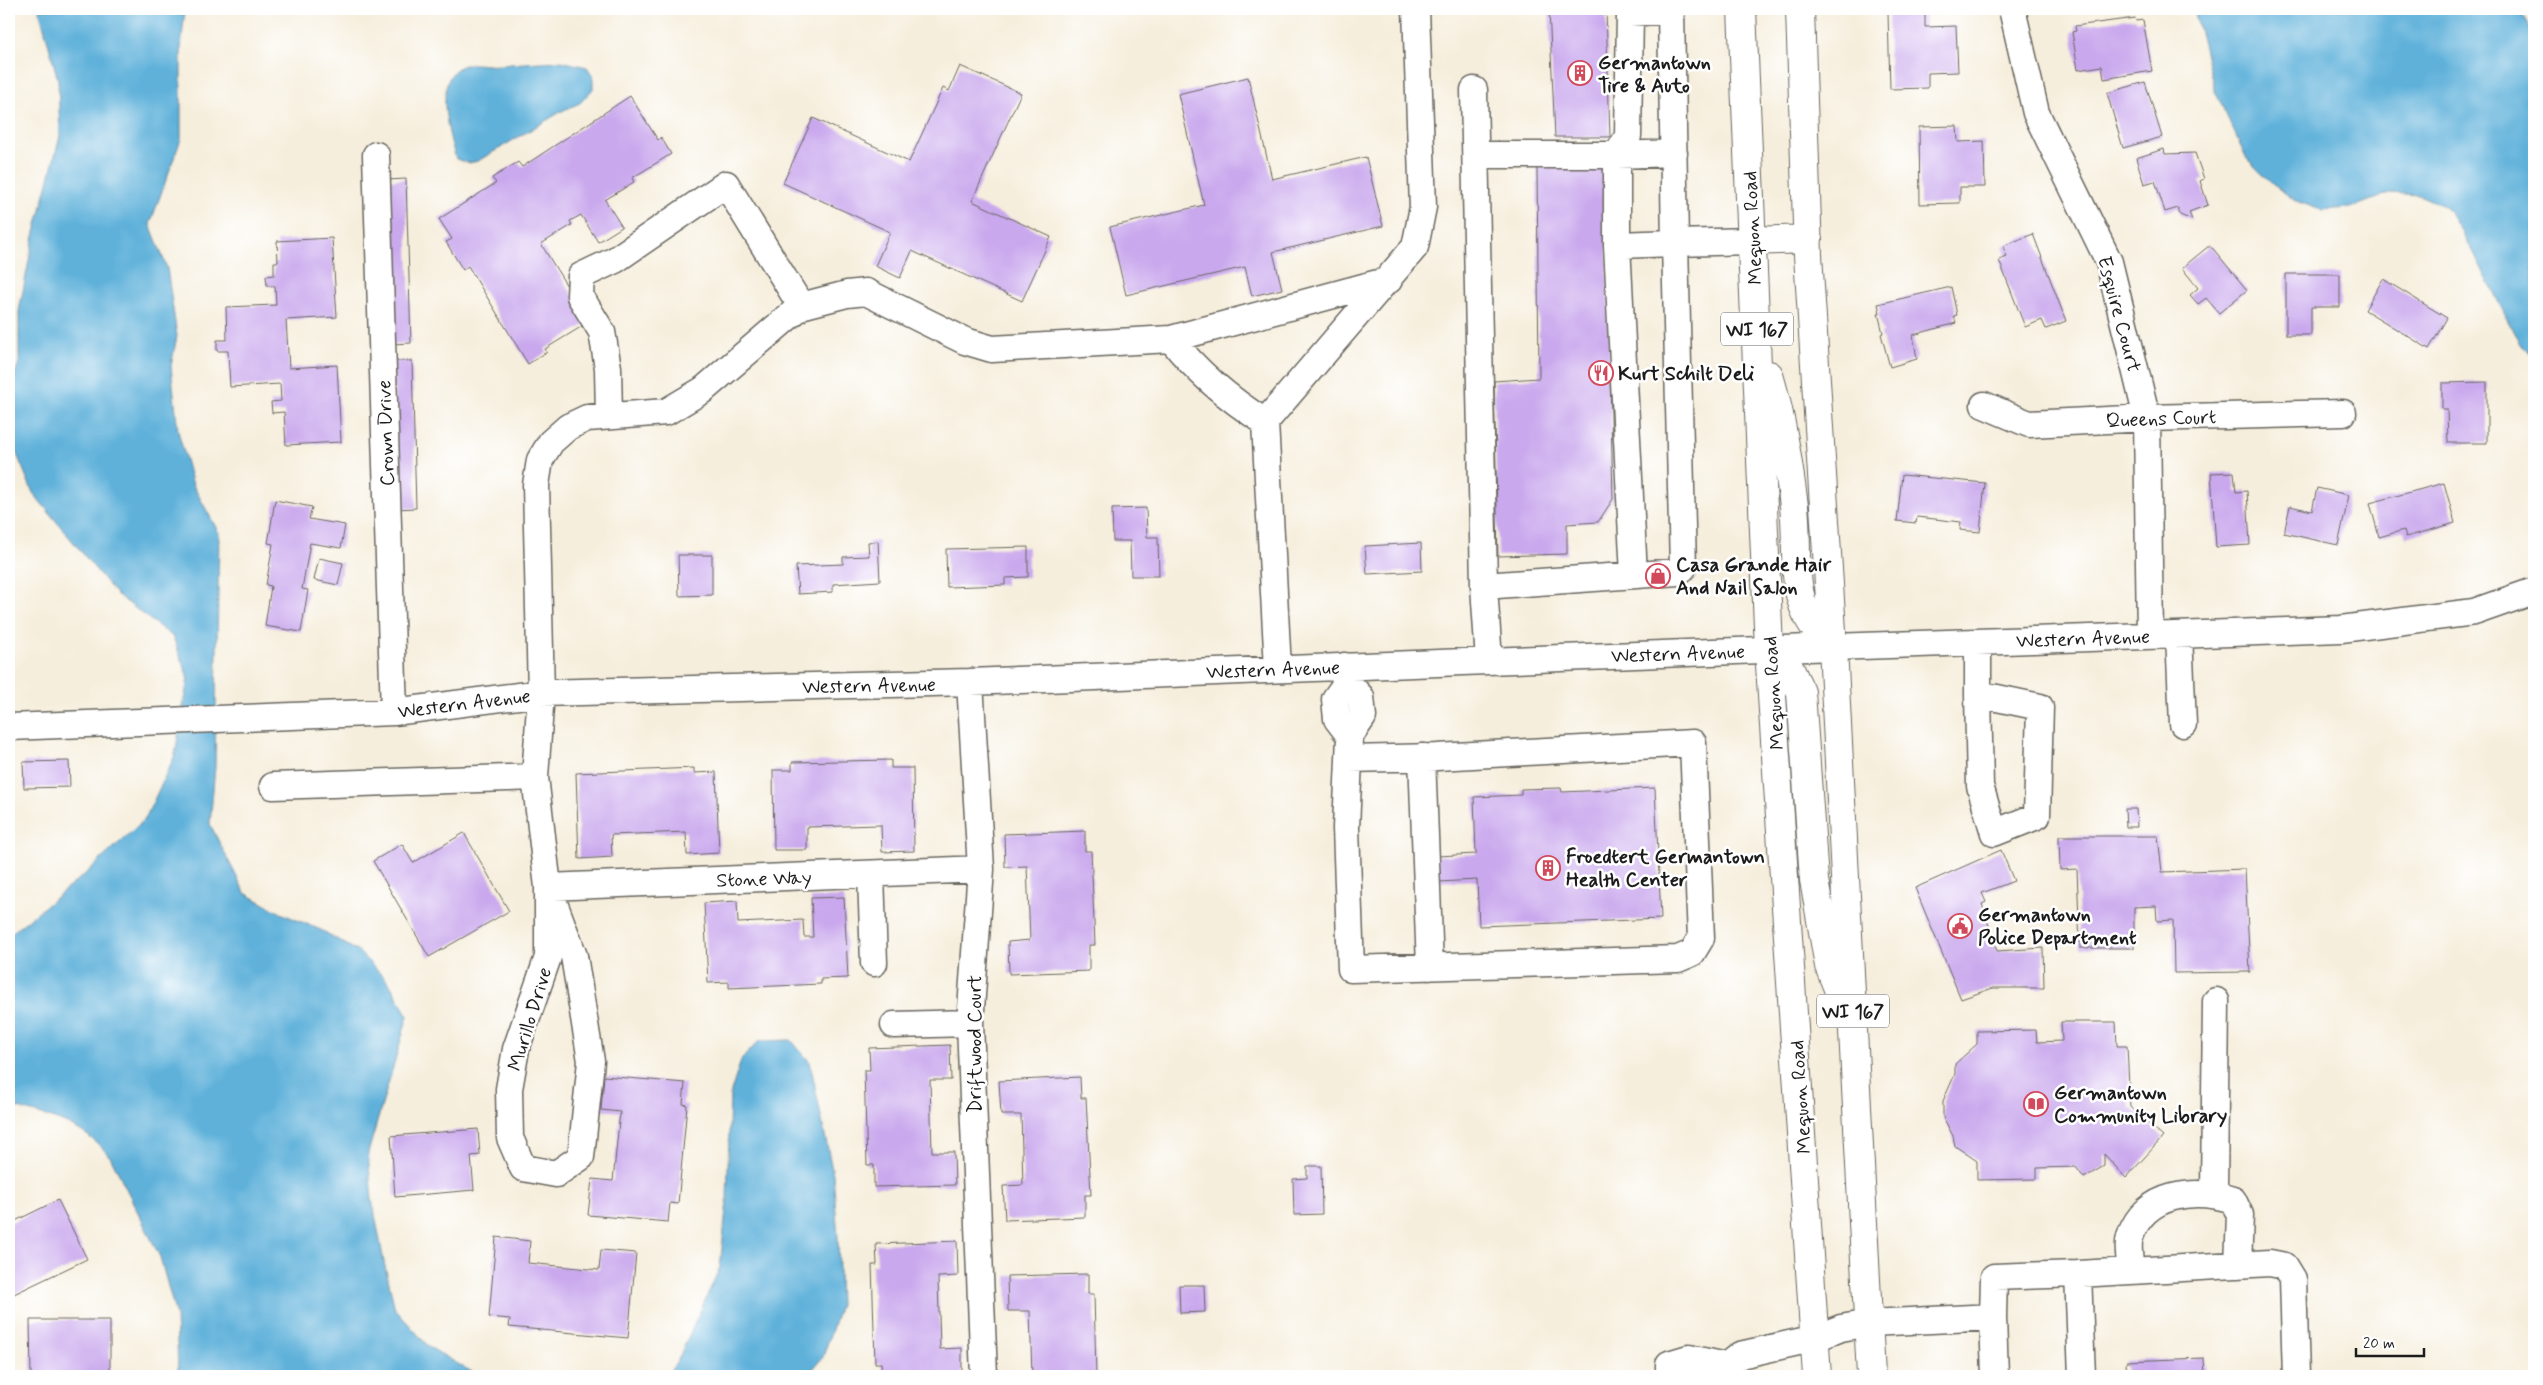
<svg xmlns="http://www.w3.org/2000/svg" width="2543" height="1385" viewBox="0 0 2543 1385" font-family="Mynerve,sans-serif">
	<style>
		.water { fill: #5eb1da; stroke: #3d667b }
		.building { fill: #c9a8ed }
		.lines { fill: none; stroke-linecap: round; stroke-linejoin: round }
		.minor-casing { stroke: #68665f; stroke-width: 29 }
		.major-casing { stroke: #68665f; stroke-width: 30 }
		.minor { stroke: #fff; stroke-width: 26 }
		.major { stroke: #fff; stroke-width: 28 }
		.labels { text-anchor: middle; stroke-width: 5; stroke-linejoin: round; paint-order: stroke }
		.shield { fill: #fff; stroke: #606060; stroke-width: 1 }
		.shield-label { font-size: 19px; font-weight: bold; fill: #1c1c1c }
		.poi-label { font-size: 20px; font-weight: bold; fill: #1c1c1c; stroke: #fff; text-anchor: start }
		.street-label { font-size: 20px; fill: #1c1c1c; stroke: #fff }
	</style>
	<rect width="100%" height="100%" fill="#fff"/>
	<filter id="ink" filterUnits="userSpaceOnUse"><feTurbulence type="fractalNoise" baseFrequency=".02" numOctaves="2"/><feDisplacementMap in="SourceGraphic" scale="10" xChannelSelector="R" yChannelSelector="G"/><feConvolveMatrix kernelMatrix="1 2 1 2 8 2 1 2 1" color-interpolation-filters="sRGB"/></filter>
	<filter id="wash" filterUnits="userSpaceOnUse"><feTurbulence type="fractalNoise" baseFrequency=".0096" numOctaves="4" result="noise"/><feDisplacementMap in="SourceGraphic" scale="20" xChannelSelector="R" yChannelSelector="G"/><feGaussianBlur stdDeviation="1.12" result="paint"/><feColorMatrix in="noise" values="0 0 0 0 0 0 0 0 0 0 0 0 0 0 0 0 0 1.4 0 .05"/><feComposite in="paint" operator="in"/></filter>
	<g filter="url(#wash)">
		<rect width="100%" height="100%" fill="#f6eedc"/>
		<path class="water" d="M 39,9 L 185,9 L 181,48 L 181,139 L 150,224 L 167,268 L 177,336 L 171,366 L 178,431 L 193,485 L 219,533 L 215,767 L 210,824 L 245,893 L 283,914 L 321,930 L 359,952 L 388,981 L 408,1016 L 368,1153 L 372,1199 L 384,1262 L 395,1309 L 429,1347 L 479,1376 L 176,1376 L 178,1372 L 176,1316 L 160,1257 L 111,1158 C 81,1121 51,1119 9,1105 L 9,935 L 84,875 L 145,819 L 175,755 L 188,677 L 173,637 L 115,593 L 33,493 L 9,435 L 9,392 L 19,362 L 19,311 L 33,240 L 60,136 L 58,80 Z
			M 2194,9 L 2519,9 L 2534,35 L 2534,356 L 2519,343 L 2472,249 L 2446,207 L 2419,195 L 2390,193 L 2351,208 L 2321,210 L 2296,201 L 2272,184 L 2247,159 L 2215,91 Z
			M 561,61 L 587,67 L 593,76 L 593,89 L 580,103 L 564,110 L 478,161 L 469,163 L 456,159 C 449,136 434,84 458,68 C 470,60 487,67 500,65 C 520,63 540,62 561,61 Z
			M 791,1040 L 810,1062 L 833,1174 L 838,1237 L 840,1305 L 823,1357 L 807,1376 L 666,1376 L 677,1362 L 720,1267 L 727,1201 L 730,1095 L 741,1060 L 759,1041 Z"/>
		<g id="blocks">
			<path class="building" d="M 1549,9 L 1606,9 L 1610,137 L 1555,137 Z
				M 1925,12 L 1925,27 L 1956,26 L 1958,72 L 1928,73 L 1928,88 L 1890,89 L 1888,13 Z
				M 2135,18 L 2136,21 L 2143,20 L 2152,71 L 2104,79 L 2102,66 L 2078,70 L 2072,32 L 2076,31 L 2075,26 Z
				M 960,66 L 1021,93 L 972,201 L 1051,237 L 1022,301 L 912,251 L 900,278 L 875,266 L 890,232 L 783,183 L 813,118 L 909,162 L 943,88 L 949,91 Z
				M 1248,77 L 1272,179 L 1366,157 L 1383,226 L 1273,252 L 1282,289 L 1252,296 L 1245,267 L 1126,295 L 1110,227 L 1204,205 L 1178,94 Z
				M 2145,82 L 2162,137 L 2123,148 L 2107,93 Z
				M 630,96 L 658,140 L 661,137 L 671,154 L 632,178 L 634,182 L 605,200 L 622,227 L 598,242 L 581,215 L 570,221 L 572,225 L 541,244 L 589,322 L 545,349 L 547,352 L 528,364 L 468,266 L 463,270 L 446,242 L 452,239 L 439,219 L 496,183 L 492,178 L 518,162 L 522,167 Z
				M 1957,126 L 1958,142 L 1984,141 L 1985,187 L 1960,187 L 1960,203 L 1920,204 L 1919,127 Z
				M 2164,149 L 2165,154 L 2195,153 L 2204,179 L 2200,181 L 2208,205 L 2189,212 L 2192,220 L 2180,215 L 2178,208 L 2165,212 L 2155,181 L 2144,184 L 2136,158 Z
				M 1605,165 L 1613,499 L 1598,522 L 1567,524 L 1567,554 L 1498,556 L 1494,381 L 1539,378 L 1537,167 Z
				M 406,179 L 411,343 L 392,344 L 387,180 Z
				M 2033,234 L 2066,321 L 2046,329 L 2042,320 L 2025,327 L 1999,260 L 2007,257 L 2003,246 Z
				M 332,238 L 337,317 L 286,320 L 289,368 L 337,365 L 341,442 L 286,445 L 284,412 L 272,413 L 271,402 L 281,401 L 280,384 L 230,387 L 228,351 L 217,351 L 217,340 L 227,340 L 226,307 L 276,305 L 275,286 L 267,286 L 266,276 L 274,275 L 274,262 L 278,262 L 277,241 Z
				M 2210,245 L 2247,290 L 2219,313 L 2206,298 L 2198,304 L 2190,295 L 2198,288 L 2182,268 Z
				M 2286,274 L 2340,274 L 2340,307 L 2311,307 L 2311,335 L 2286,335 Z
				M 2383,279 L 2447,318 L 2429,349 L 2365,310 Z
				M 1951,287 L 1957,315 L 1954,316 L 1956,323 L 1913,335 L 1917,359 L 1890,367 L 1881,334 L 1883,333 L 1878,313 L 1880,313 L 1878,304 Z
				M 393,361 L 412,361 L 416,508 L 398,509 Z
				M 2487,382 L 2487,443 L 2448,443 L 2447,409 L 2442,409 L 2442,383 Z
				M 2234,472 L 2236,492 L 2247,491 L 2250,545 L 2216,547 L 2211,473 Z
				M 1902,475 L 1985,483 L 1980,532 L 1960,530 L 1961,522 L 1917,517 L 1916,523 L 1897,521 Z
				M 2444,483 L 2455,523 L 2406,537 L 2404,530 L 2379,537 L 2370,503 Z
				M 2317,488 L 2349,495 L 2338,545 L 2284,533 L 2290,506 L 2312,511 Z
				M 275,500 L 312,507 L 309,519 L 345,525 L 341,548 L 310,543 L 302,589 L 308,590 L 301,632 L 265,626 L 271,586 L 266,585 L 273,544 L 268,543 Z
				M 1146,508 L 1147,537 L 1158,537 L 1159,576 L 1131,576 L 1130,541 L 1113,541 L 1112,509 Z
				M 878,541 L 880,581 L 833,584 L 833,592 L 798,594 L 796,566 L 843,564 L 843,557 L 869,556 L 868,542 Z
				M 1421,543 L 1422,571 L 1367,574 L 1365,546 Z
				M 1028,547 L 1028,577 L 1005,578 L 1005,585 L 947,587 L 946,549 Z
				M 678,555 L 712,555 L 712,595 L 679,596 Z
				M 319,558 L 343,563 L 338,585 L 314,580 Z
				M 891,760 L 891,768 L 913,768 L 914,851 L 882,852 L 881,825 L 807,827 L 807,850 L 774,850 L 773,770 L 792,770 L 792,762 Z
				M 69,761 L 70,787 L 24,788 L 23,762 Z
				M 694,768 L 694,773 L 716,772 L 719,853 L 687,855 L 686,832 L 611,835 L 612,857 L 579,859 L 576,773 Z
				M 1561,788 L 1562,792 L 1655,788 L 1661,919 L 1479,926 L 1477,880 L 1438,882 L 1437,856 L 1476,854 L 1474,797 L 1521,795 L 1521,789 Z
				M 2125,809 L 2136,809 L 2137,827 L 2126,827 Z
				M 1085,831 L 1085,851 L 1091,851 L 1095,945 L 1089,945 L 1089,971 L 1009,974 L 1008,942 L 1030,940 L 1027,866 L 1005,867 L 1004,834 Z
				M 464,833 L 509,911 L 429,957 L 373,861 L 402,844 L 413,863 Z
				M 2059,836 L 2158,836 L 2162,872 L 2245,869 L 2250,972 L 2174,973 L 2173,920 L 2157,921 L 2156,906 L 2134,907 L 2134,948 L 2080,948 L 2077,869 L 2060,870 Z
				M 2001,850 L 2014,881 L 1982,893 L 1986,902 L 1982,904 L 1997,951 L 2043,948 L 2044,988 L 1993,988 L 1961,999 L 1915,888 Z
				M 844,897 L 848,978 L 821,979 L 821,984 L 729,988 L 729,982 L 708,983 L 704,903 L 737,901 L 738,923 L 803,920 L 804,937 L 813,937 L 811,898 Z
				M 2061,1022 L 2116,1022 L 2117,1046 L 2127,1046 L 2130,1107 L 2163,1137 L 2126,1178 L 2104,1154 L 2104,1166 L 2084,1178 L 2076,1167 L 2037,1168 L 2037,1179 L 1977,1180 L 1977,1161 L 1955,1146 L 1953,1136 L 1943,1117 L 1943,1101 L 1955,1074 L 1955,1064 L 1977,1044 L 1977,1031 L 2036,1030 L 2037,1042 L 2062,1041 Z
				M 950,1045 L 951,1080 L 930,1080 L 932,1152 L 954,1152 L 955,1185 L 874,1187 L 874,1165 L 867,1165 L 864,1070 L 870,1070 L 869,1048 Z
				M 604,1076 L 685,1083 L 683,1104 L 687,1105 L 678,1204 L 670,1203 L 668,1222 L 588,1215 L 592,1179 L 613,1181 L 620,1112 L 601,1110 Z
				M 1080,1077 L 1081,1098 L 1086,1098 L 1091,1195 L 1085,1195 L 1085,1217 L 1005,1220 L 1003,1186 L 1023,1185 L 1021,1115 L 1001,1115 L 999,1081 Z
				M 478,1129 L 480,1155 L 471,1156 L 474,1190 L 395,1197 L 391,1136 Z
				M 1307,1166 L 1321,1166 L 1322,1214 L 1294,1215 L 1293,1179 L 1307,1178 Z
				M 58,1200 L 87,1259 L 14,1294 L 9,1282 L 9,1224 Z
				M 496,1237 L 530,1241 L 528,1263 L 599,1270 L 601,1250 L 636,1253 L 628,1338 L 509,1327 L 510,1319 L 489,1317 Z
				M 957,1241 L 958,1276 L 938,1277 L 940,1349 L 962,1348 L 962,1376 L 882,1376 L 881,1363 L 875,1363 L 872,1265 L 877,1265 L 876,1244 Z
				M 1088,1274 L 1088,1294 L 1094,1294 L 1096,1376 L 1032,1376 L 1030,1311 L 1008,1311 L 1007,1276 Z
				M 1179,1285 L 1204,1285 L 1205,1312 L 1180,1313 Z
				M 30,1320 L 110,1320 L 110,1376 L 31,1376 Z
				M 2204,1358 L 2205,1376 L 2127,1376 L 2126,1361 Z"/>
		</g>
	</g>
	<g filter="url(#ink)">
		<use href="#blocks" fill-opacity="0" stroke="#68665f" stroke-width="1"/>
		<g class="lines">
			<defs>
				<path id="minor" d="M 2012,9 L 2036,113 L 2109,262 L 2147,418 L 2150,636
					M 1474,90 L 1484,586 L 1678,572 L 1683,568 L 1675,243 L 1752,241
					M 376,155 L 394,712
					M 1476,155 L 1617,155 L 1628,136 L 1630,13 L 1671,10 L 1675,243 L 1617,245
					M 1171,339 L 1389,280
					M 1984,405 L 2029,424 L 2147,418 L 2343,413
					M 609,416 L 608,368 L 602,332 L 580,296 L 581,276 L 615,260 L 726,184 L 801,306
					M 1634,575 L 1617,245 L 1617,155 L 1674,153
					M 1484,586 L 1489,661
					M 2179,635 L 2183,724
					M 1978,642 L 1978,694
					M 1345,666 L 1347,682 L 1335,699 L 1337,719 L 1350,736
					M 1278,669 L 1265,422 L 1415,247 L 1423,207 L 1416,9
					M 970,682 L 981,869 L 970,1023 L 984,1376
					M 1347,682 L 1361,697 L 1363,717 L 1350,736 L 1346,828 L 1351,969 L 1678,959 L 1692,953 L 1701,938 L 1693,743 L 1437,757 L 1349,759
					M 1978,694 L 2040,707 L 2037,816 L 1994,833 L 1980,786 Z
					M 9,727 L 394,712 L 541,693 L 970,682 L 1833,647 L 2341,629 L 2474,612 L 2534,591
					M 1422,757 L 1430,967
					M 273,786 L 535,777
					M 871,874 L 874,963
					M 548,887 L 574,956 L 591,1061 L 581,1157 L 556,1174 L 523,1168 L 510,1138 L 509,1089 L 516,1049 L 548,957 L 548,887 L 535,777 L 541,693 L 536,485 L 540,460 L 551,442 L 568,427 L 587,418 L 666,412 L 703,390 L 801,306 L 847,294 L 866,292 L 965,341 L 992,349 L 1171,339 C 1196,371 1230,400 1265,422
					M 548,887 L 981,869
					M 894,1025 L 970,1023
					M 2214,1194 L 2216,1001
					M 2131,1271 C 2130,1261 2127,1246 2130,1237 C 2144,1192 2196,1188 2233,1200 L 2240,1215 L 2238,1265
					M 2078,1274 L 2270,1263 L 2285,1266 L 2293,1279 L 2296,1376
					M 1669,1376 L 1669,1364 L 1689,1358 L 1726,1366
					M 1726,1376 L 1726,1366 L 1740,1355 L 1816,1338 L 1841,1328 L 1869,1323 L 1993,1317
					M 1995,1376 L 1993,1317 L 1994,1277 L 2078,1274 L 2082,1376"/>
				<path id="major" d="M 1742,9 L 1769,650 L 1817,1376
					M 1800,9 L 1808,255 L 1833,647 L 1871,1376
					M 1752,241 L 1808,239
					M 1769,375 C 1782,419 1788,461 1794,506 C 1800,561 1785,607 1833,647
					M 1769,650 L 1788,665 L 1801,692 L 1814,880 L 1829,966 L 1845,1006"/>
			</defs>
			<use href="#minor" class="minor-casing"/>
			<use href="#major" class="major-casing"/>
			<use href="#minor" class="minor"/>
			<use href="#major" class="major"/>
		</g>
	</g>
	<defs>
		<symbol id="building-ring" viewBox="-11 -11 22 22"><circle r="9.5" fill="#fff" stroke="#d1495b" stroke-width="1.5"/><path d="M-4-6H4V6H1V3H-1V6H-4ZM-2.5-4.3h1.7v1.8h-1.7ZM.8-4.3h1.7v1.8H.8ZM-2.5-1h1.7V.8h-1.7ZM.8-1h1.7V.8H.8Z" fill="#d1495b"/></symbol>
		<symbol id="restaurant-ring" viewBox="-11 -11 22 22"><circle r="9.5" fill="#fff" stroke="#d1495b" stroke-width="1.5"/><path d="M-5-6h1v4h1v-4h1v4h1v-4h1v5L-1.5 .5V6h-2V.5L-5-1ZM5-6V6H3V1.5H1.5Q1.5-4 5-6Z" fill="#d1495b"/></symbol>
		<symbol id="shop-ring" viewBox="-11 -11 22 22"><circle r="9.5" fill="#fff" stroke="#d1495b" stroke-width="1.5"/><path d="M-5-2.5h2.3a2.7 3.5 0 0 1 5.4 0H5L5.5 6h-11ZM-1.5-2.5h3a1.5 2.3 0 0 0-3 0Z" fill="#d1495b"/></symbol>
		<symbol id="civic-ring" viewBox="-11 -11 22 22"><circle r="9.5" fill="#fff" stroke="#d1495b" stroke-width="1.5"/><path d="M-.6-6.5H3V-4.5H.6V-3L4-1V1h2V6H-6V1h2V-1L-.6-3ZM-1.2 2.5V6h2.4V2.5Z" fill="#d1495b"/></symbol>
		<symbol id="library-ring" viewBox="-11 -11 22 22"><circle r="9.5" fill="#fff" stroke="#d1495b" stroke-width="1.5"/><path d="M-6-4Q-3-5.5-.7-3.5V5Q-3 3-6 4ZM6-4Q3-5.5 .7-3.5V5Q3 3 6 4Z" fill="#d1495b"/></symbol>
	</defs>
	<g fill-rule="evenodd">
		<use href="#building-ring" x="1566" y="59" width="28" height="28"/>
		<use href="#restaurant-ring" x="1587" y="359" width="28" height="28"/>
		<use href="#shop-ring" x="1644" y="562" width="28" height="28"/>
		<use href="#building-ring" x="1534" y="854" width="28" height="28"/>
		<use href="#civic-ring" x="1946" y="912" width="28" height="28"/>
		<use href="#library-ring" x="2022" y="1090" width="28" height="28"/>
	</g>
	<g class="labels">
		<g class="shield">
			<rect x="1721" y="312.5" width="72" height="33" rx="4"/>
			<rect x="1817" y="994.5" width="72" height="33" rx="4"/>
		</g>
		<g class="shield-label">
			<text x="1757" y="336">WI 167</text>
			<text x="1853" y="1018">WI 167</text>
		</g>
		<g class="poi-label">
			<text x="1598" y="69">Germantown<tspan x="1598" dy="23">Tire &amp; Auto</tspan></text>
			<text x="1618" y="380">Kurt Schilt Deli</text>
			<text x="1676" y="571">Casa Grande Hair<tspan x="1676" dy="23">And Nail Salon</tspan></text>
			<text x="1566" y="863">Froedtert Germantown<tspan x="1566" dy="23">Health Center</tspan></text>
			<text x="1978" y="921">Germantown<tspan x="1978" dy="23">Police Department</tspan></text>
			<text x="2054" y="1099">Germantown<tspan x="2054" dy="23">Community Library</tspan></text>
		</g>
		<g class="street-label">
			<text transform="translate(1752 228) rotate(-93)" y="7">Mequon Road</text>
			<text transform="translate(2120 314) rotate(75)" y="7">Esquire Court</text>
			<text transform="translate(2161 418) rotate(-2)" y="7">Queens Court</text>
			<text transform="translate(385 433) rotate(-92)" y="7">Crown Drive</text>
			<text transform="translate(2083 638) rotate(-2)" y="7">Western Avenue</text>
			<text transform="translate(1678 653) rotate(-2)" y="7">Western Avenue</text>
			<text transform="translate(1273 669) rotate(-2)" y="7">Western Avenue</text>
			<text transform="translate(869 685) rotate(-1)" y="7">Western Avenue</text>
			<text transform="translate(1773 693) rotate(-94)" y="7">Mequon Road</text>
			<text transform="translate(464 703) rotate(-7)" y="7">Western Avenue</text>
			<text transform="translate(764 878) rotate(-2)" y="7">Stone Way</text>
			<text transform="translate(529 1019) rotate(-73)" y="7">Murillo Drive</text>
			<text transform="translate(974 1044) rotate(-90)" y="7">Driftwood Court</text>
			<text transform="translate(1800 1097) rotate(-94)" y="7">Mequon Road</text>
		</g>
	</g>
	<rect width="2543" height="1385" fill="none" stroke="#fff" stroke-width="30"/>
	<path d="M2356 1348v8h68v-8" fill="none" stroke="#1c1c1c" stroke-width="2.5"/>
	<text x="2363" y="1348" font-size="15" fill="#1c1c1c" stroke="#ffffff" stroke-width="4" paint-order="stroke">20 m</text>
</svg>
